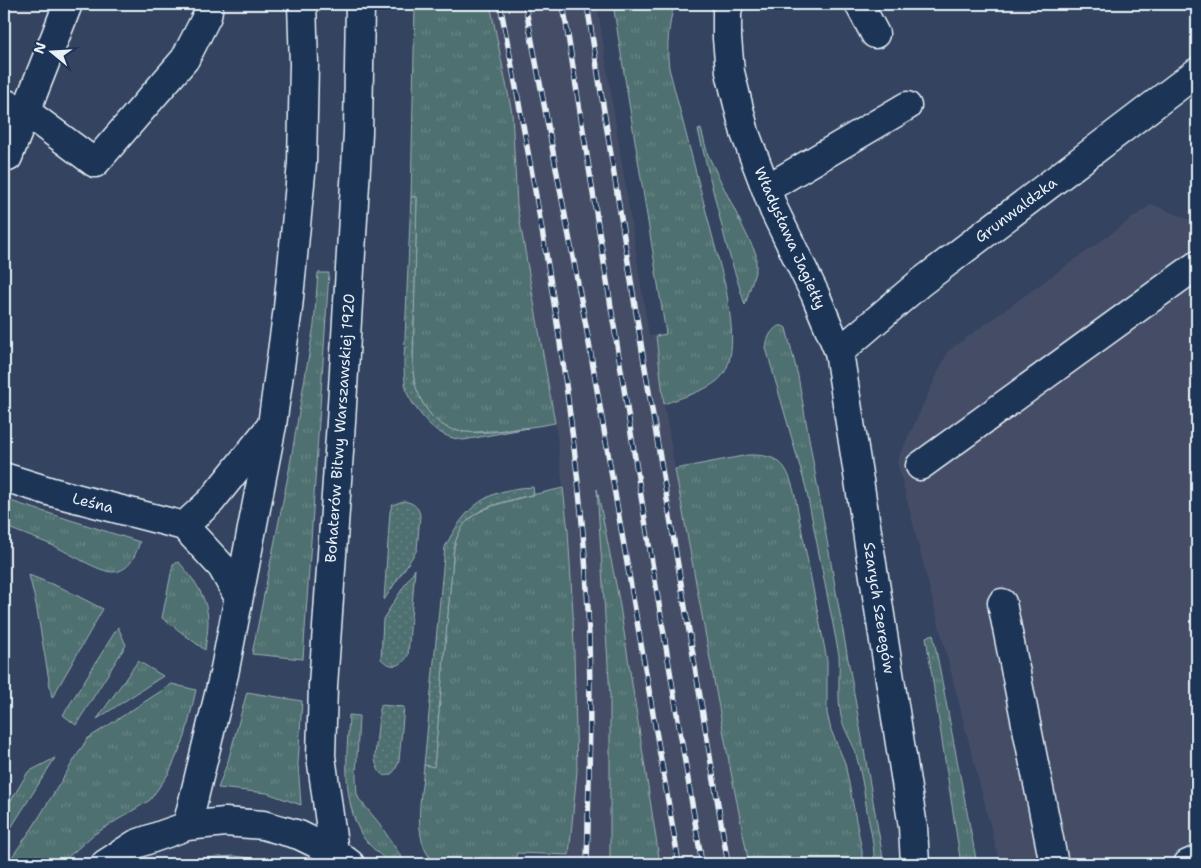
<svg xmlns="http://www.w3.org/2000/svg" width="1201" height="868" viewBox="0 0 1201 868" font-family="'Shantell Sans',sans-serif">
	<style>
		.built { fill: #444d66 }
		.grass { fill: url(#grass-tufts); stroke: #9cb0b4 }
		.park { fill: url(#park-dots); stroke: #9cb0b4 }
		.lines { fill: none; stroke-linecap: round; stroke-linejoin: round }
		.minor-casing { stroke: #e8f1f8; stroke-width: 31 }
		.major-casing { stroke: #e8f1f8; stroke-width: 31 }
		.minor { stroke: #1d3557; stroke-width: 28 }
		.major { stroke: #1d3557; stroke-width: 28 }
		.rail-casing { stroke: #e8f1f8; stroke-width: 5.5 }
		.rail { stroke: #1d3557; stroke-width: 4; stroke-dasharray: 11; stroke-linecap: butt }
		.labels { text-anchor: middle; stroke-width: 4; stroke-linejoin: round; paint-order: stroke }
		.street-label { font-size: 15px; fill: #e8f1f8; stroke: #1d3557 }
	</style>
	<defs>
		<pattern id="grass-tufts" width="24" height="20" patternUnits="userSpaceOnUse" patternTransform="scale(1.25)"><rect width="24" height="20" fill="#4f7070"/><path d="M3 7l-1-3M5 7V3M7 7l1-3M15 17l-1-3M17 17v-4M19 17l1-3" fill="none" stroke="#688585"/></pattern>
		<pattern id="park-dots" width="8" height="8" patternUnits="userSpaceOnUse" patternTransform="scale(1.25)"><rect width="8" height="8" fill="#4f7070"/><path d="M2 2h.1M6 6h.1" fill="none" stroke="#688585" stroke-width="1.8" stroke-linecap="round"/></pattern>
	</defs>
	<rect width="100%" height="100%" fill="#344360"/>
	<filter id="ink" filterUnits="userSpaceOnUse"><feTurbulence type="fractalNoise" baseFrequency=".02" numOctaves="2"/><feDisplacementMap in="SourceGraphic" scale="10" xChannelSelector="R" yChannelSelector="G"/><feConvolveMatrix kernelMatrix="1 2 1 2 8 2 1 2 1" color-interpolation-filters="sRGB"/></filter>
	<g filter="url(#ink)">
		<path class="built" d="M 490,4 L 597,4 L 649,336 L 656,336 L 664,404 L 675,469 L 729,762 L 749,864 L 660,864 L 619,600 L 598,495 L 610,696 L 610,864 L 568,864 L 577,771 L 573,613 L 568,531 L 555,420 L 517,205 L 512,113 Z
			M 1152,204 L 1197,223 L 1197,864 L 1000,864 L 897,461 L 948,351 Z"/>
		<path class="grass" d="M 415,4 L 490,4 L 512,113 L 517,205 L 555,423 C 535,427 515,429 494,431 C 482,431 468,434 456,431 C 435,426 420,404 415,384 C 413,377 413,368 413,361 L 417,197 L 411,197 Z
			M 613,4 L 674,4 C 669,26 666,45 669,68 L 726,289 C 730,314 740,363 717,381 C 705,391 680,398 664,404 L 656,336 L 666,334 Z
			M 701,129 L 708,155 L 756,254 L 756,269 L 745,305 L 727,247 L 698,130 Z
			M 318,273 L 329,273 L 303,659 L 252,654 L 288,476 L 314,325 Z
			M 778,326 L 783,326 L 786,328 L 798,376 L 882,852 L 883,864 L 874,864 C 875,847 870,828 867,811 C 864,791 861,771 855,751 C 851,739 843,729 841,716 C 837,696 840,675 839,655 L 806,488 L 766,348 C 767,338 770,332 778,326 Z
			M 748,455 C 782,454 788,467 795,496 L 827,660 L 827,713 L 831,730 L 845,763 L 862,851 L 862,864 L 749,864 L 729,762 L 675,469 Z
			M 563,488 L 568,531 L 573,613 L 577,771 L 569,855 L 517,853 L 514,864 L 434,864 C 431,859 426,853 424,847 C 415,824 422,790 424,765 L 434,766 L 454,547 C 456,540 457,532 462,526 C 476,510 494,505 513,500 C 530,495 546,492 563,488 Z
			M 597,489 L 619,600 L 660,864 L 610,864 L 610,696 Z
			M 4,499 L 140,542 C 135,555 131,570 114,572 C 100,573 68,552 54,546 C 38,539 20,533 4,526 Z
			M 179,562 C 194,580 208,597 208,622 C 208,632 206,641 205,650 L 162,618 L 173,564 Z
			M 29,575 L 64,589 L 103,609 L 52,698 L 36,604 Z
			M 118,627 L 126,645 L 76,725 L 63,715 Z
			M 933,634 L 977,864 L 961,864 L 926,637 Z
			M 138,661 L 163,676 L 97,719 Z
			M 172,684 L 196,690 L 185,737 L 169,773 L 150,800 L 93,835 L 66,859 L 62,864 L 7,864 L 33,827 L 87,739 Z
			M 247,692 L 302,701 L 298,764 L 301,805 L 267,793 L 218,788 L 228,761 Z
			M 349,715 L 359,716 L 356,777 L 357,794 L 359,799 L 379,823 L 406,864 L 390,864 C 382,856 369,846 363,837 C 341,800 347,755 349,715 Z
			M 55,758 L 4,839 L 4,812 L 28,772 Z
			M 235,856 L 265,860 L 278,864 L 177,864 L 203,858 Z"/>
		<path class="park" d="M 411,197 L 417,197 L 413,361 C 413,369 413,377 415,384 C 421,405 435,427 458,431 C 480,435 506,430 528,428 L 464,440 C 443,438 431,428 419,412 C 415,407 411,401 408,395 C 404,384 404,371 404,360 Z
			M 533,487 L 534,494 C 498,504 464,506 454,547 L 434,767 L 424,765 L 445,547 C 466,506 486,489 533,487 Z
			M 404,501 C 413,503 418,506 420,515 L 417,550 L 384,600 L 390,512 L 392,505 Z
			M 415,569 L 408,655 C 402,667 391,669 381,659 L 383,619 Z
			M 380,705 L 404,707 L 399,761 C 392,784 376,778 375,756 Z"/>
		<g class="lines">
			<defs>
				<path id="minor" d="M 729,4 L 727,12 L 727,38 L 730,72 L 745,133 L 774,210 L 815,294 L 839,352 L 913,827 L 915,864
					M 859,4 L 875,34
					M 4,103 L 25,111 L 95,163 L 185,59 L 207,16 L 209,4
					M 8,157 L 68,4
					M 766,189 L 907,106
					M 839,352 L 920,283 L 1197,72
					M 920,466 L 1197,265
					M 4,477 L 52,492 L 184,526 L 222,567 L 238,596
					M 184,526 L 211,501 L 272,425
					M 1002,603 L 1054,864
					M 1188,864 L 1197,860"/>
				<path id="major" d="M 187,826 L 224,674 L 272,425 L 288,308 L 302,163 L 304,64 L 302,4
					M 334,852 L 321,756 L 323,686 L 341,422 L 358,133 L 360,4
					M 105,864 L 136,844 L 187,826 L 225,822 L 263,825 L 299,835 L 334,852 L 350,864"/>
			</defs>
			<use href="#minor" class="minor-casing"/>
			<use href="#major" class="major-casing"/>
			<use href="#minor" class="minor"/>
			<use href="#major" class="major"/>
			<defs>
				<path id="rail" d="M 500,4 C 534,179 567,355 583,533 C 593,643 590,754 587,864
					M 525,4 L 586,326 L 679,864
					M 563,4 L 641,496 L 702,864
					M 587,4 L 642,350 L 728,864"/>
			</defs>
			<use href="#rail" class="rail-casing"/>
			<use href="#rail" class="rail"/>
		</g>
	</g>
	<g class="labels">
		<g class="street-label">
			<text transform="translate(1016 210) rotate(-37)" y="5">Grunwaldzka</text>
			<text transform="translate(790 238) rotate(66)" y="5">Władysława Jagiełły</text>
			<text transform="translate(340 428) rotate(-86)" y="5">Bohaterów Bitwy Warszawskiej 1920</text>
			<text transform="translate(93 503) rotate(14)" y="5">Leśna</text>
			<text transform="translate(879 608) rotate(81)" y="5">Szarych Szeregów</text>
		</g>
	</g>
	<rect width="1201" height="868" fill="none" stroke="#1d3557" stroke-width="20"/>
	<rect x="10" y="10" width="1181" height="848" fill="none" stroke="#e8f1f8" stroke-width="2" filter="url(#ink)"/>
	<g transform="translate(52 52) rotate(288)" stroke="#1d3557" stroke-width="4" paint-order="stroke">
	<path d="M0-4L9 19L0 12L-9 19Z" fill="#e8f1f8"/>
	<text y="-8" font-size="14" font-weight="bold" text-anchor="middle" fill="#e8f1f8">N</text>
	</g>
</svg>
